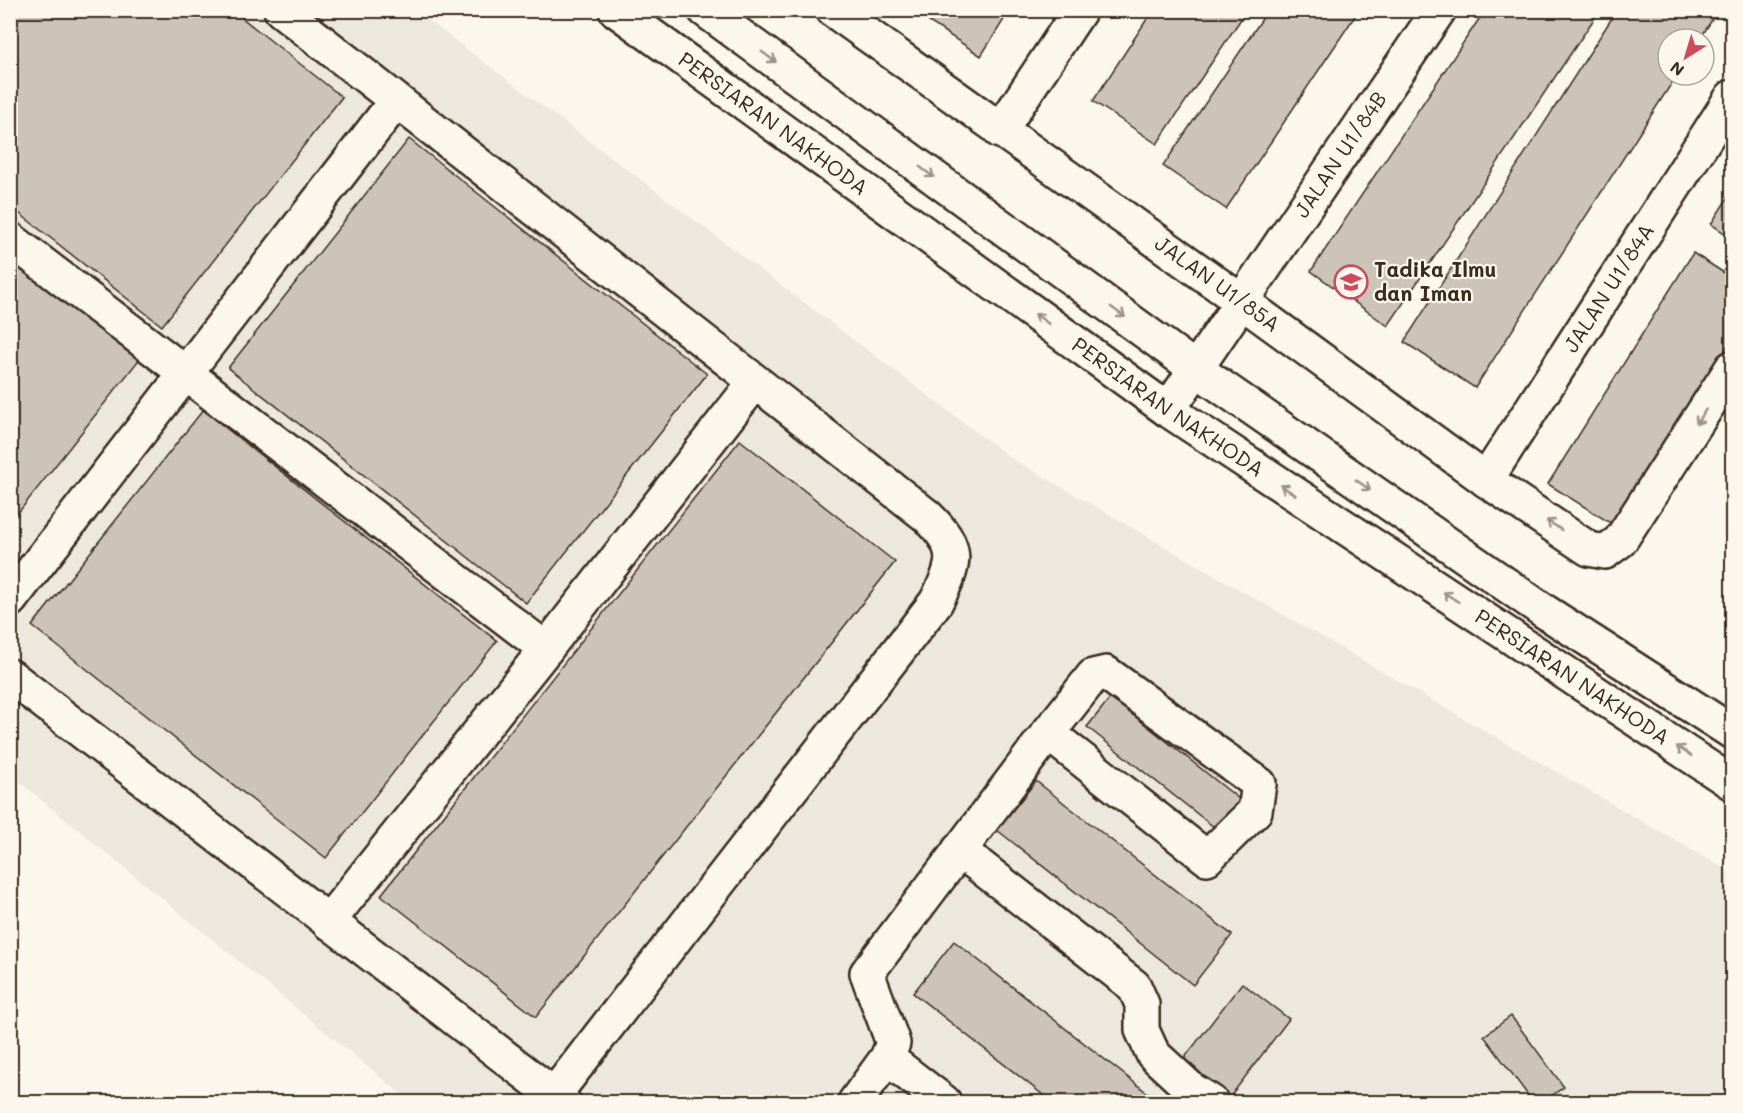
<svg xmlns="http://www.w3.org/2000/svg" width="1743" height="1113" viewBox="0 0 1743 1113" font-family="Mali,sans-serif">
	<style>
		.built { fill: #ede8dd }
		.building { fill: #ccc4b9; stroke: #3b2a1e; stroke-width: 1.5 }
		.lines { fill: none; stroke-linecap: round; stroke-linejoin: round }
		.minor-casing { stroke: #3b2a1e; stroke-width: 38 }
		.minor { stroke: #fbf7ec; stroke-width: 33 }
		.oneway { stroke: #9b9085 }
		.labels { text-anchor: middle; stroke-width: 4.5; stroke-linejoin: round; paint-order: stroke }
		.street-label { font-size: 21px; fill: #3b2a1e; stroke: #fbf7ec }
		.poi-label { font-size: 21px; font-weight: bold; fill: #3b2a1e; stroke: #fbf7ec; text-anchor: start }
	</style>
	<rect width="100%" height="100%" fill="#fbf7ec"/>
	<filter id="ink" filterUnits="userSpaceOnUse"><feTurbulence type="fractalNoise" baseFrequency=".0167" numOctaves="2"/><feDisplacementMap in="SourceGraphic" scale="12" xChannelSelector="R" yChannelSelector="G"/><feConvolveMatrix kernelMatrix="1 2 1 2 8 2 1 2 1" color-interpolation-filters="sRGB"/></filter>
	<g filter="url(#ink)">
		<path class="built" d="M 10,11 L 416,11 L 1011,458 L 1732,873 L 1732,1102 L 411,1102 L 11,775 Z"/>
		<path class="building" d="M 10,10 L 232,10 L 342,97 L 162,326 L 10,206 Z
			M 915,10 L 1010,10 L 981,56 L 914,12 Z
			M 1153,10 L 1247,10 L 1157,144 L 1093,101 Z
			M 1268,10 L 1359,10 L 1226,209 L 1163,166 Z
			M 1485,10 L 1600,10 L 1388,326 L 1311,271 Z
			M 1617,10 L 1718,10 L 1700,39 L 1668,39 L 1668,75 L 1677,75 L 1475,388 L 1404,342 Z
			M 409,139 L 707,374 L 526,603 L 228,368 Z
			M 1732,191 L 1732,238 L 1711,224 Z
			M 10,253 L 142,356 L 10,523 Z
			M 1693,253 L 1732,278 L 1732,339 L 1615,526 L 1548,484 Z
			M 203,410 L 497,641 L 326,858 L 32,626 Z
			M 740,440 L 895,562 L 536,1017 L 381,895 Z
			M 1111,697 L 1243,802 L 1219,831 L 1087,727 Z
			M 1036,781 L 1232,935 L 1193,985 L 997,830 Z
			M 954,941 L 1159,1102 L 1052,1102 L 913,993 Z
			M 1242,983 L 1289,1019 L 1227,1101 L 1179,1065 Z
			M 1511,1016 L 1564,1087 L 1542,1102 L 1533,1102 L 1484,1036 Z"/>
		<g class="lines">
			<defs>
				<g id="minor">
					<path d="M 281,10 L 927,516 C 961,549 956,563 936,602 L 554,1095"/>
					<path id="s1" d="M 616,10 L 1168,410 L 1732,783"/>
					<path d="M 705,10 L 1196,369 L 1544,611 L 1732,732"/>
					<path id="s2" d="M 833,10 L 1241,301 L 1486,480 L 1589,549 L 1605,552 L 1620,541 L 1732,368"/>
					<path d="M 1000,131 L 1080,10"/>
					<path d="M 10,239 L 546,649"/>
					<path id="s3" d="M 1168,410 L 1439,10"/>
					<path id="s4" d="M 1486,480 L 1732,97"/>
					<path d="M 10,600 L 396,101"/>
					<path d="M 1106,673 L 1259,784 L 1255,811 L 1207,858 L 1048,733 L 1093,676 Z"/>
					<path d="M 10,676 L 563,1102"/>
					<path d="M 959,850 L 1134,986 L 1142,1004 L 1142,1030 L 1153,1054 L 1192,1090 L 1211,1102"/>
					<path d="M 328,922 L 546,649 L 755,382"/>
					<path d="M 887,1058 L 944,1102"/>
					<path d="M 855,1102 L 887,1058 L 893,1043 L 867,973 L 1048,733"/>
				</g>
			</defs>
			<use href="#minor" class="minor-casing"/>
			<use href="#minor" class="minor"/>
		</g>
		<defs><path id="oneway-shaft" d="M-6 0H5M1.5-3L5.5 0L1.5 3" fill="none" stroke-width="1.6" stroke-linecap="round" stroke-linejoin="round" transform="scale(1.5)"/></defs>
		<g class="oneway">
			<use href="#oneway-shaft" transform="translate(769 57) rotate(36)"/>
			<use href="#oneway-shaft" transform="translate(927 172) rotate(36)"/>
			<use href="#oneway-shaft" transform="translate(1118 312) rotate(36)"/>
			<use href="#oneway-shaft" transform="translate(1042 319) rotate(-144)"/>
			<use href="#oneway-shaft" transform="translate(1701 417) rotate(123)"/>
			<use href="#oneway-shaft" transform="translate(1363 485) rotate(35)"/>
			<use href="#oneway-shaft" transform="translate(1288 490) rotate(-147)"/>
			<use href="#oneway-shaft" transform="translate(1554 525) rotate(-146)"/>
			<use href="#oneway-shaft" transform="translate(1451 597) rotate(-147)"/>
			<use href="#oneway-shaft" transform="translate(1684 751) rotate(-147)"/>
		</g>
	</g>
	<defs>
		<symbol id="school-ring" viewBox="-11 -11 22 22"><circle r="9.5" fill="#fbf7ec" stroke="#d1495b" stroke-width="1.5"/><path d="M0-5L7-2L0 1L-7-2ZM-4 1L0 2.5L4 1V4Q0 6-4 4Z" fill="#d1495b"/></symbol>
	</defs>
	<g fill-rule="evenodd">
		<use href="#school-ring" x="1332" y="263" width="38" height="38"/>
	</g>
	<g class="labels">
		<g class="street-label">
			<text dy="7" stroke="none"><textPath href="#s1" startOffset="194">PERSIARAN NAKHODA</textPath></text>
			<text dy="7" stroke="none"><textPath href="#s3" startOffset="308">JALAN U1/84B</textPath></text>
			<text dy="7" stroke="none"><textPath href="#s2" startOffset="472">JALAN U1/85A</textPath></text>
			<text dy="7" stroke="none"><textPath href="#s4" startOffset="228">JALAN U1/84A</textPath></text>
			<text dy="7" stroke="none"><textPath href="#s1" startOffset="680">PERSIARAN NAKHODA</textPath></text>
			<text dy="7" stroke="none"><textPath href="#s1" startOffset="1166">PERSIARAN NAKHODA</textPath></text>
		</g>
		<g class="poi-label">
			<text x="1374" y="277">Tadika Ilmu<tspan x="1374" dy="24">dan Iman</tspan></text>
		</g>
	</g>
	<rect width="1743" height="1113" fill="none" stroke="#fbf7ec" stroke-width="36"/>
	<rect x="18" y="18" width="1707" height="1077" fill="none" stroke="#3b2a1e" stroke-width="2" filter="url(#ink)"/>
	<g transform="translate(1686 57) rotate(217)"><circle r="28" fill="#fbf7ec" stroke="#aea59a" stroke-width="1.5"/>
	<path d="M0-4.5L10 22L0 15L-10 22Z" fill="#d1495b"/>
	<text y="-9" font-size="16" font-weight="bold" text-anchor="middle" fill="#3b2a1e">N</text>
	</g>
</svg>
